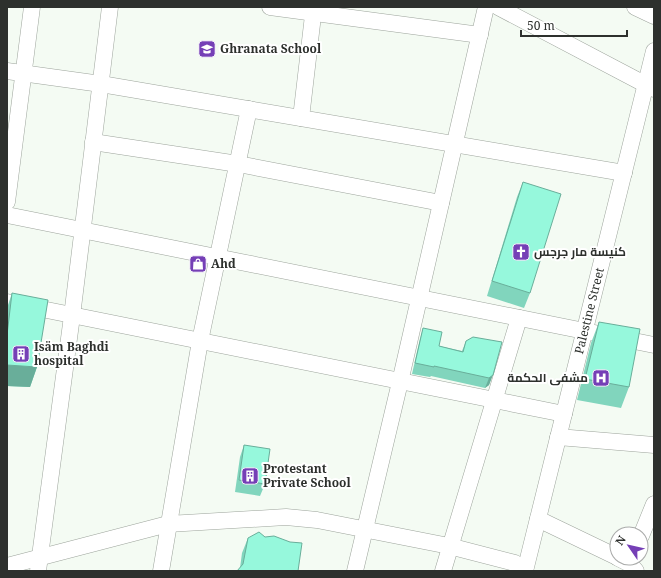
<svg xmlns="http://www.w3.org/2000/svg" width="661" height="578" viewBox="0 0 661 578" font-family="'Noto Serif',Cairo,serif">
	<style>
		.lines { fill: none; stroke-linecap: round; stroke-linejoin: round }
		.minor-casing { stroke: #9da49c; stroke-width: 17 }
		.minor { stroke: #fff; stroke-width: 16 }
		.wall { fill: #81d5bd }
		.shaded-wall { fill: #69ae9a }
		.building { fill: #96f8dc; stroke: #69ae9a }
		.labels { text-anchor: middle; stroke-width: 4; stroke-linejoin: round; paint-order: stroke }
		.poi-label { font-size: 12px; font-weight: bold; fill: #2d302d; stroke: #fff; text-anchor: start }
		.street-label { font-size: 12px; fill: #2d302d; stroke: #fff }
	</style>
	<rect width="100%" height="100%" fill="#f4fbf3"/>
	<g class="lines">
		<defs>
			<g id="minor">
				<path d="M 270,7 L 480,35"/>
				<path d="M 498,7 L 654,89"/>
				<path d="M 635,7 L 654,16"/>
				<path d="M 7,71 L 101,84 L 624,173"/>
				<path d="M 301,118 L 314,7"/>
				<path d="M 93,142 L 238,164 L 441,203"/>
				<path d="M 7,202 L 32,7"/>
				<path d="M 7,215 L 654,345"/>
				<path d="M 7,302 L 564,414"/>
				<path d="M 558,437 L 654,445"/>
				<path d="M 538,519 L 617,557"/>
				<path d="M 641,536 L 654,504"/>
				<path d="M 618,558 L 630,564 L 636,571"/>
				<path d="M 7,566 L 168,524 L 286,517 L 317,520 L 449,546 L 515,563 L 525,571"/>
				<path d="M 38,571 L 72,316 L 110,7"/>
				<path d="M 161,571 L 200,341 L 249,109"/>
				<path d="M 355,571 L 400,382 L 486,7"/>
				<path d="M 443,571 L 519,318"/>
				<path id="s1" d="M 525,571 L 654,51"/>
			</g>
		</defs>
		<use href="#minor" class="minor-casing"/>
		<use href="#minor" class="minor"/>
	</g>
	<path class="wall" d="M 523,182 L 530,293 L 524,308 L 487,296 L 517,197 Z
		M 12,293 L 37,367 L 30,387 L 7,386 L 7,308 Z
		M 599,322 L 629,387 L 621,408 L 577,400 L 591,343 Z
		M 423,328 L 439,346 L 462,351 L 466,341 L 502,342 L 489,385 L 485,388 L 431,376 L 430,377 L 412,374 L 420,339 Z
		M 244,445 L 265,484 L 260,496 L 235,492 L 240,457 Z
		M 248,538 L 298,571 L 240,568 L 242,553 Z"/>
	<path class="shaded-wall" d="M 7,365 L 37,367 L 30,387 L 7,386 Z
		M 493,375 L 489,385 L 485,388 L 489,378 Z"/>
	<path class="building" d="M 523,182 L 561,194 L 530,293 L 492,281 Z
		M 12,293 L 48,300 L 37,367 L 7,365 L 7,335 Z
		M 599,322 L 640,329 L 629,387 L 585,379 Z
		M 423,328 L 442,332 L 439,346 L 463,352 L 466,341 L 473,337 L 502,342 L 493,375 L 489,378 L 434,366 L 434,367 L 415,363 Z
		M 244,445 L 270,449 L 265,484 L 239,480 Z
		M 259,532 L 265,537 L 274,536 L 290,542 L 302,543 L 298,571 L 237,571 L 243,564 L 248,538 Z"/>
	<defs>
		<symbol id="school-square" viewBox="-11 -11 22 22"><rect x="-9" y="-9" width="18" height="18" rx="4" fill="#753fb6" stroke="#fff"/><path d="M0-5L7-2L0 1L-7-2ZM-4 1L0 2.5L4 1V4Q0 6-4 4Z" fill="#fff"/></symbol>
		<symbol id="church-square" viewBox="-11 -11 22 22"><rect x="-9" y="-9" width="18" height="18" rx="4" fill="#753fb6" stroke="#fff"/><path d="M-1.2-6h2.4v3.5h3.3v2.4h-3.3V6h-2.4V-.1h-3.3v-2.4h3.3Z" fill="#fff"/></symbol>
		<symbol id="shop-square" viewBox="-11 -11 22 22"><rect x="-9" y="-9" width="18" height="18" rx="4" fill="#753fb6" stroke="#fff"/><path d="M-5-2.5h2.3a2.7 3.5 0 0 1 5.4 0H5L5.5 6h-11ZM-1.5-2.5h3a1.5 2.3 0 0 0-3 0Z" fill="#fff"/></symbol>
		<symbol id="building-square" viewBox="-11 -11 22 22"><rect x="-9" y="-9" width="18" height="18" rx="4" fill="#753fb6" stroke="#fff"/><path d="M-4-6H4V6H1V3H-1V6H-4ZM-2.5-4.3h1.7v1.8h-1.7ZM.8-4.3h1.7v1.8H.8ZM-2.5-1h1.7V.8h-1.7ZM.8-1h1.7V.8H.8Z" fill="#fff"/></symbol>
		<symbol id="hospital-square" viewBox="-11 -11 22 22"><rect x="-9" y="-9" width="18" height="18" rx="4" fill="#753fb6" stroke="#fff"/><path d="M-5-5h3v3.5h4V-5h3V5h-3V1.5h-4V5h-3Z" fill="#fff"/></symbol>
	</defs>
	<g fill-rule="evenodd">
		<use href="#school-square" x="197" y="39" width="20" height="20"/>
		<use href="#church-square" x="511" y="242" width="20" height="20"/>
		<use href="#shop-square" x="188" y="254" width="20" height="20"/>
		<use href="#building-square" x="11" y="344" width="20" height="20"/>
		<use href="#hospital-square" x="591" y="368" width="20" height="20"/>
		<use href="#building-square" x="240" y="466" width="20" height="20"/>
	</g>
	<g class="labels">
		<g class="poi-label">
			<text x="220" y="53">Ghranata School</text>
			<text x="534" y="256">كنيسة مار جرجس</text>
			<text x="211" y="268">Ahd</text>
			<text x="34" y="351">Isäm Baghdi<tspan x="34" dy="14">hospital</tspan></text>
			<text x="588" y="382" text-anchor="end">مشفى الحكمة</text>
			<text x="263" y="473">Protestant<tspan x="263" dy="14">Private School</tspan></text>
		</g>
		<g class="street-label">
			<text dy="4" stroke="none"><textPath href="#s1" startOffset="268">Palestine Street</textPath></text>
		</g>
	</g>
	<rect width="661" height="578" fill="none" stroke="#2d302d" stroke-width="16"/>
	<g transform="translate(629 546) rotate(304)"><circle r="19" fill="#ffffff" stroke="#abacab"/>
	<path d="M0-3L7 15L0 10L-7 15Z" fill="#753fb6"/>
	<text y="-6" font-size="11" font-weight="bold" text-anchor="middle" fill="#2d302d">N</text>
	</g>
	<path d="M521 30v6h106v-6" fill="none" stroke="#2d302d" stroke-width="2"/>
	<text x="527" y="30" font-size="12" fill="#2d302d" stroke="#ffffff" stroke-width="3" paint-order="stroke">50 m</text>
</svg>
